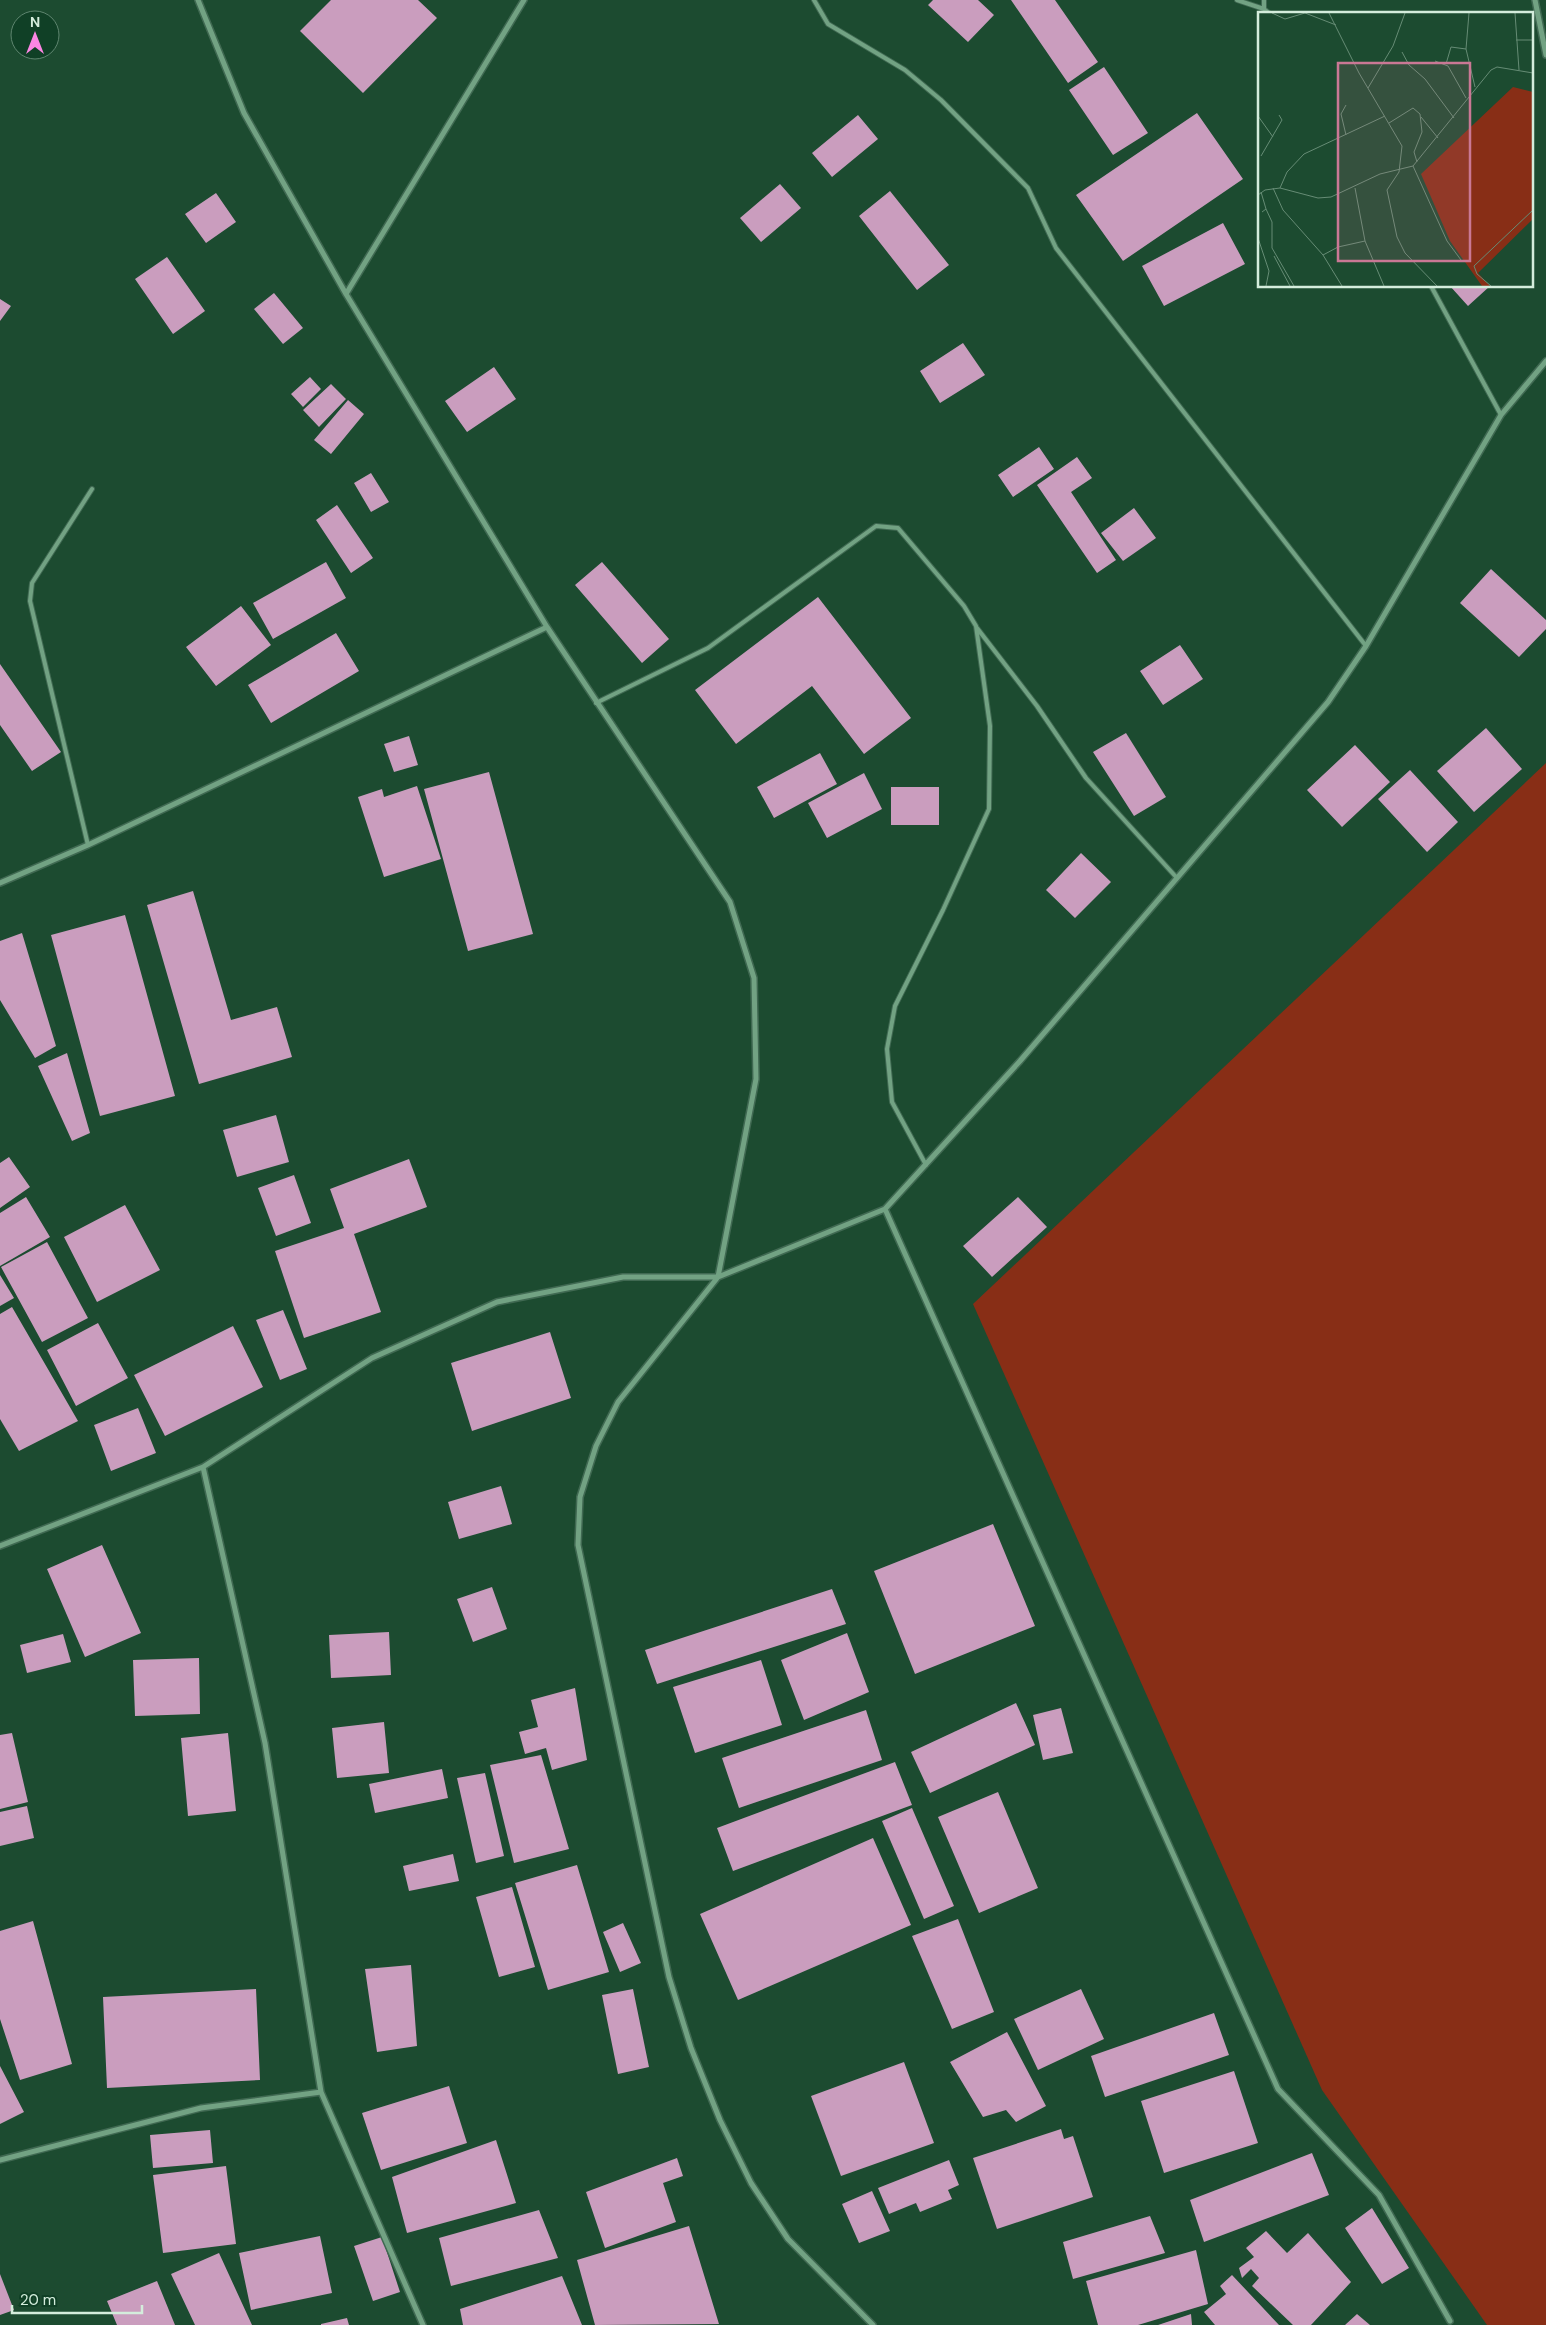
<svg xmlns="http://www.w3.org/2000/svg" width="1546" height="2325" viewBox="0 0 1546 2325" font-family="'DM Sans',sans-serif">
	<style>
		.green { fill: #882e16 }
		.building { fill: #ca9dbe }
		.lines { fill: none; stroke-linecap: round; stroke-linejoin: round }
		.lane-casing { stroke: #406952; stroke-width: 6 }
		.street-casing { stroke: #406952; stroke-width: 8 }
		.lane { stroke: #72a283; stroke-width: 4 }
		.street { stroke: #72a283; stroke-width: 5 }
		.inset-road { fill: none; stroke: #668c75; stroke-width: 1 }
		.view { fill: #ca7895; fill-opacity: 0.15; stroke: #ca7895; stroke-width: 2.5 }
		.inset-edge { fill: none; stroke: #d4eddc; stroke-width: 2.5 }
	</style>
	<rect width="100%" height="100%" fill="#1c4b30"/>
	<path class="green" d="M 1546,763 L 1546,2325 L 1487,2325 L 1322,2090 L 973,1304 Z"/>
	<path class="building" d="M 331,0 L 418,0 L 437,18 L 363,93 L 300,31 Z
		M 933,0 L 978,0 L 994,15 L 968,42 L 928,5 Z
		M 1011,0 L 1055,0 L 1098,62 L 1068,83 Z
		M 1104,67 L 1148,133 L 1113,155 L 1069,90 Z
		M 1197,113 L 1243,179 L 1123,261 L 1076,195 Z
		M 858,115 L 878,139 L 832,177 L 812,153 Z
		M 780,184 L 801,208 L 761,242 L 740,218 Z
		M 890,191 L 949,265 L 917,290 L 859,216 Z
		M 216,193 L 236,222 L 206,243 L 185,214 Z
		M 1223,223 L 1245,264 L 1164,306 L 1142,266 Z
		M 167,257 L 205,311 L 173,334 L 135,279 Z
		M 1450,286 L 1490,286 L 1468,306 Z
		M 274,293 L 303,328 L 283,344 L 254,309 Z
		M 0,299 L 11,306 L 0,321 Z
		M 963,343 L 985,375 L 940,403 L 920,371 Z
		M 494,367 L 516,399 L 467,432 L 445,401 Z
		M 310,377 L 321,389 L 303,407 L 291,394 Z
		M 331,384 L 346,399 L 319,427 L 303,410 Z
		M 348,400 L 364,414 L 331,454 L 314,440 Z
		M 1039,447 L 1054,469 L 1013,497 L 998,475 Z
		M 1077,457 L 1092,478 L 1071,492 L 1116,560 L 1097,573 L 1037,485 Z
		M 371,473 L 389,502 L 371,512 L 354,483 Z
		M 337,505 L 373,558 L 351,573 L 316,520 Z
		M 1134,508 L 1156,538 L 1123,561 L 1101,533 Z
		M 326,562 L 346,598 L 273,639 L 253,603 Z
		M 602,562 L 669,639 L 642,663 L 575,585 Z
		M 1491,569 L 1546,620 L 1546,629 L 1519,657 L 1460,603 Z
		M 818,597 L 911,718 L 864,754 L 812,686 L 736,744 L 695,690 Z
		M 241,606 L 271,645 L 216,686 L 186,647 Z
		M 336,633 L 359,671 L 271,723 L 248,685 Z
		M 1180,645 L 1203,679 L 1163,705 L 1140,671 Z
		M 0,664 L 61,752 L 32,771 L 0,725 Z
		M 1486,728 L 1522,769 L 1474,812 L 1437,771 Z
		M 1126,733 L 1166,797 L 1134,816 L 1093,752 Z
		M 409,736 L 418,765 L 394,772 L 384,744 Z
		M 1355,745 L 1390,782 L 1342,827 L 1307,790 Z
		M 820,753 L 837,784 L 774,818 L 757,787 Z
		M 1410,770 L 1458,822 L 1427,852 L 1378,799 Z
		M 489,772 L 533,934 L 468,951 L 424,789 Z
		M 864,773 L 882,809 L 827,838 L 808,803 Z
		M 417,786 L 441,859 L 384,877 L 358,797 L 382,789 L 384,797 Z
		M 891,787 L 939,787 L 939,825 L 891,825 Z
		M 1081,853 L 1111,882 L 1075,918 L 1046,890 Z
		M 193,891 L 231,1020 L 277,1007 L 292,1057 L 199,1084 L 147,905 Z
		M 125,915 L 175,1096 L 100,1116 L 51,935 Z
		M 22,933 L 56,1046 L 35,1058 L 0,1000 L 0,941 Z
		M 67,1053 L 90,1133 L 72,1141 L 38,1066 Z
		M 276,1115 L 289,1162 L 237,1177 L 223,1130 Z
		M 9,1157 L 30,1187 L 0,1208 L 0,1163 Z
		M 409,1159 L 427,1207 L 354,1234 L 381,1312 L 304,1338 L 275,1251 L 344,1228 L 330,1189 Z
		M 294,1175 L 311,1223 L 276,1236 L 258,1188 Z
		M 26,1197 L 50,1237 L 0,1266 L 0,1213 Z
		M 1018,1197 L 1047,1227 L 992,1277 L 963,1246 Z
		M 125,1205 L 160,1270 L 97,1302 L 64,1237 Z
		M 47,1242 L 88,1318 L 42,1342 L 1,1267 Z
		M 0,1275 L 14,1298 L 0,1306 Z
		M 12,1307 L 78,1421 L 19,1451 L 0,1419 L 0,1314 Z
		M 283,1310 L 307,1369 L 280,1380 L 256,1320 Z
		M 98,1323 L 128,1378 L 76,1406 L 47,1350 Z
		M 233,1326 L 263,1387 L 165,1436 L 134,1375 Z
		M 550,1332 L 571,1398 L 472,1431 L 451,1363 Z
		M 138,1408 L 156,1453 L 111,1471 L 94,1425 Z
		M 501,1486 L 512,1524 L 459,1539 L 448,1502 Z
		M 993,1524 L 1035,1626 L 915,1674 L 874,1571 Z
		M 102,1545 L 141,1633 L 85,1657 L 47,1569 Z
		M 492,1587 L 507,1629 L 473,1642 L 457,1599 Z
		M 832,1589 L 846,1624 L 657,1684 L 645,1650 Z
		M 389,1632 L 391,1675 L 331,1678 L 329,1635 Z
		M 847,1633 L 869,1692 L 804,1720 L 781,1660 Z
		M 63,1634 L 71,1662 L 27,1673 L 20,1645 Z
		M 199,1658 L 200,1714 L 135,1716 L 133,1660 Z
		M 761,1660 L 782,1725 L 695,1753 L 673,1687 Z
		M 575,1688 L 587,1760 L 552,1770 L 546,1748 L 525,1754 L 519,1732 L 538,1727 L 531,1700 Z
		M 1016,1703 L 1035,1745 L 930,1793 L 911,1752 Z
		M 1061,1708 L 1073,1753 L 1043,1760 L 1033,1715 Z
		M 866,1710 L 882,1760 L 739,1808 L 722,1758 Z
		M 384,1722 L 389,1773 L 337,1778 L 332,1728 Z
		M 12,1733 L 28,1802 L 0,1809 L 0,1735 Z
		M 228,1733 L 236,1811 L 188,1816 L 181,1738 Z
		M 541,1755 L 569,1849 L 514,1863 L 490,1765 Z
		M 895,1762 L 912,1805 L 733,1871 L 717,1828 Z
		M 442,1769 L 448,1798 L 375,1813 L 369,1784 Z
		M 485,1773 L 504,1856 L 476,1863 L 457,1778 Z
		M 998,1792 L 1038,1888 L 979,1913 L 938,1817 Z
		M 27,1806 L 34,1838 L 0,1846 L 0,1812 Z
		M 912,1808 L 954,1906 L 924,1919 L 882,1821 Z
		M 873,1838 L 911,1925 L 738,2000 L 700,1914 Z
		M 453,1854 L 459,1881 L 409,1891 L 403,1866 Z
		M 577,1865 L 609,1972 L 548,1990 L 515,1883 Z
		M 512,1887 L 535,1967 L 499,1977 L 476,1897 Z
		M 958,1919 L 994,2012 L 952,2029 L 912,1936 Z
		M 33,1921 L 72,2064 L 20,2080 L 0,2019 L 0,1931 Z
		M 623,1923 L 641,1963 L 620,1972 L 603,1932 Z
		M 411,1965 L 417,2046 L 377,2052 L 365,1969 Z
		M 256,1989 L 260,2080 L 107,2088 L 103,1997 Z
		M 633,1989 L 649,2067 L 618,2074 L 602,1995 Z
		M 1081,1989 L 1104,2039 L 1038,2070 L 1014,2019 Z
		M 1214,2013 L 1229,2055 L 1105,2097 L 1091,2056 Z
		M 1007,2032 L 1046,2106 L 1016,2122 L 1006,2110 L 983,2117 L 950,2062 Z
		M 904,2062 L 934,2143 L 841,2176 L 811,2096 Z
		M 0,2066 L 24,2112 L 0,2124 Z
		M 1234,2071 L 1258,2143 L 1164,2173 L 1141,2101 Z
		M 449,2086 L 467,2143 L 381,2170 L 362,2113 Z
		M 1061,2129 L 1064,2139 L 1073,2136 L 1093,2197 L 997,2229 L 973,2158 Z
		M 210,2130 L 213,2163 L 153,2168 L 150,2135 Z
		M 496,2140 L 516,2203 L 407,2233 L 392,2177 Z
		M 1312,2153 L 1329,2195 L 1204,2242 L 1190,2200 Z
		M 677,2158 L 683,2176 L 663,2183 L 676,2222 L 605,2248 L 586,2192 Z
		M 949,2160 L 959,2185 L 948,2190 L 952,2199 L 920,2212 L 916,2203 L 889,2214 L 878,2188 Z
		M 226,2166 L 236,2244 L 163,2253 L 153,2175 Z
		M 872,2191 L 890,2231 L 859,2243 L 842,2204 Z
		M 1372,2208 L 1409,2268 L 1382,2284 L 1345,2228 Z
		M 539,2210 L 558,2258 L 451,2286 L 439,2238 Z
		M 1150,2216 L 1165,2253 L 1073,2279 L 1063,2242 Z
		M 689,2226 L 719,2324 L 595,2325 L 577,2260 Z
		M 1266,2231 L 1287,2253 L 1308,2233 L 1351,2282 L 1311,2325 L 1293,2325 L 1252,2286 L 1259,2278 L 1251,2269 L 1242,2278 L 1239,2268 L 1254,2257 L 1246,2248 Z
		M 320,2236 L 332,2293 L 251,2310 L 239,2253 Z
		M 382,2237 L 400,2292 L 373,2301 L 354,2246 Z
		M 1196,2250 L 1208,2304 L 1138,2325 L 1098,2325 L 1086,2281 Z
		M 219,2253 L 252,2325 L 195,2325 L 171,2274 Z
		M 0,2274 L 14,2310 L 0,2315 Z
		M 1232,2275 L 1279,2325 L 1215,2325 L 1204,2312 L 1226,2294 L 1220,2286 Z
		M 562,2276 L 582,2325 L 463,2325 L 460,2309 Z
		M 157,2281 L 175,2325 L 117,2325 L 107,2301 Z
		M 1191,2314 L 1192,2325 L 1158,2325 Z
		M 1357,2314 L 1370,2325 L 1345,2325 Z
		M 347,2318 L 349,2325 L 321,2325 L 321,2324 Z"/>
	<g class="lines">
		<defs>
			<path id="lane" d="M 814,0 L 828,24 L 905,70 L 941,100 L 1028,188 L 1056,248 L 1366,646
				M 1237,0 L 1264,9 L 1270,14
				M 1264,0 L 1264,9
				M 1431,286 L 1501,415
				M 977,628 L 1037,706 L 1086,778 L 1177,878
				M 596,703 L 708,648 L 876,526 L 898,528 L 964,606 L 976,626 L 990,726 L 989,809 L 943,910 L 895,1006 L 887,1049 L 892,1102 L 926,1165
				M 88,845 L 30,601 L 32,583 L 92,489"/>
			<path id="street" d="M 198,0 L 244,113 L 346,294 L 547,627 L 730,902 L 754,978 L 756,1079 L 718,1277 L 618,1402 L 596,1446 L 580,1497 L 578,1545 L 669,1977 L 691,2048 L 720,2120 L 751,2183 L 788,2239 L 873,2325
				M 1535,0 L 1546,55
				M 346,294 L 524,0
				M 0,883 L 88,845 L 547,627
				M 885,1209 L 1278,2089 L 1379,2195 L 1450,2321
				M 203,1467 L 265,1743 L 321,2092 L 423,2325
				M 0,1546 L 203,1467 L 372,1358 L 497,1302 L 623,1277 L 718,1277 L 885,1209 L 1020,1061 L 1328,702 L 1366,646 L 1501,415 L 1546,361
				M 0,2160 L 201,2108 L 321,2092"/>
		</defs>
		<use href="#lane" class="lane-casing"/>
		<use href="#street" class="street-casing"/>
		<use href="#lane" class="lane"/>
		<use href="#street" class="street"/>
	</g>
	<g transform="translate(1258 12)">
		<rect width="275" height="275" fill="#1c4b30"/>
		<path d="M 255,75 L 275,80 L 275,207 L 220,261 L 232,274 L 224,274 L 192,229 L 163,162 Z" fill="#882e16"/>
		<path class="inset-road" d="M 14,1 L 27,7 L 47,1 L 78,13M 71,1 L 101,61 L 144,134 L 141,160 L 129,178 L 139,225 L 147,241 L 179,274M 211,1 L 208,37 L 217,75M 257,1 L 261,58M 258,28 L 275,28M 144,40 L 151,53 L 167,67 L 196,106M 177,49 L 190,54 L 208,86M 188,52 L 193,35 L 208,37M 110,76 L 135,34 L 147,1M 0,104 L 15,125M 163,105 L 180,126M 131,111 L 155,96 L 162,102 L 164,120 L 156,140 L 159,150M 88,123 L 83,102 L 88,93M 3,144 L 24,108 L 21,103M 155,154 L 189,229 L 203,248M 15,176 L 25,198 L 65,243 L 84,274M 22,176 L 29,160 L 46,142 L 127,104M 97,176 L 107,229 L 126,274M 3,180 L 8,197M 0,183 L 7,178 L 22,176 L 60,186 L 73,185 L 122,162 L 155,154 L 233,58 L 239,55 L 275,61M 4,200 L 8,197 L 14,210 L 14,236 L 36,274M 0,226 L 11,259 L 8,274M 65,243 L 80,235 L 107,229M 16,244 L 32,274M 233,274 L 219,262 L 216,254 L 275,198"/>
		<path class="view" d="M 80,51 L 212,51 L 212,249 L 80,249 Z"/>
		<rect width="275" height="275" class="inset-edge"/>
	</g>
	<g transform="translate(35 35)"><circle r="24" fill="#104026" stroke="#5e856f"/>
	<path d="M0-4L9 19L0 12L-9 19Z" fill="#fc86e3"/>
	<text y="-8" font-size="14" font-weight="bold" text-anchor="middle" fill="#d4eddc">N</text>
	</g>
	<path d="M12 2305v8h130v-8" fill="none" stroke="#d4eddc" stroke-width="2.5"/>
	<text x="20" y="2305" font-size="15" fill="#d4eddc" stroke="#104026" stroke-width="4" paint-order="stroke">20 m</text>
</svg>
